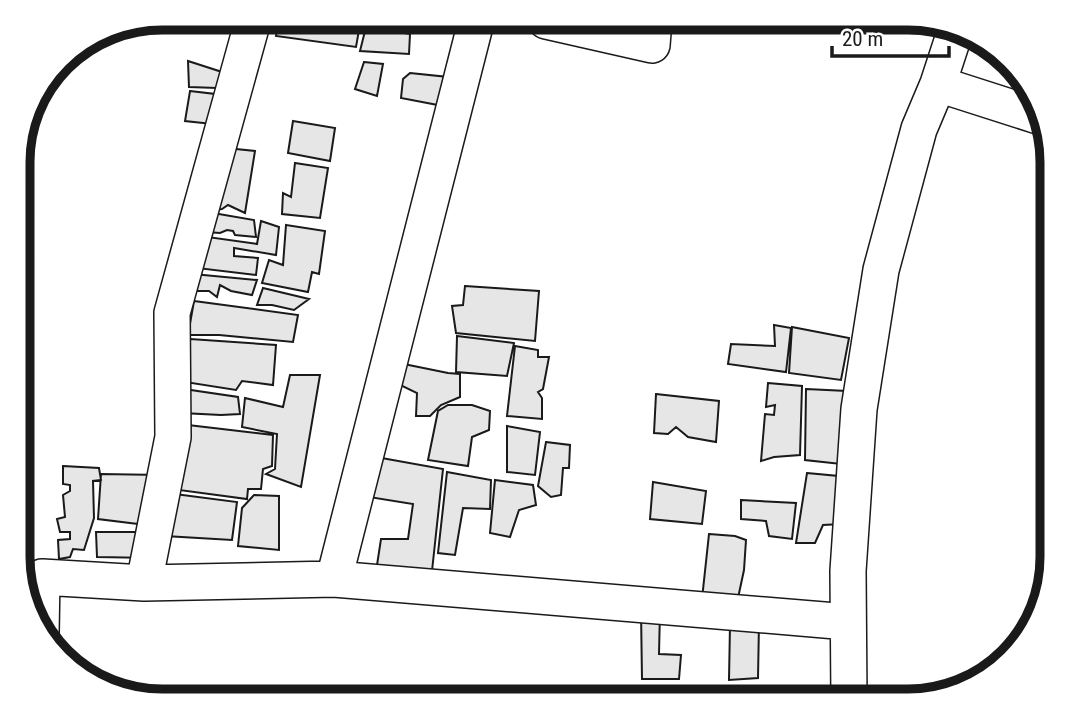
<svg xmlns="http://www.w3.org/2000/svg" width="1070" height="719" viewBox="0 0 1070 719" font-family="'Roboto Condensed',sans-serif">
	<style>
		.building { fill: #e6e6e6; stroke: #1a1a1a; stroke-width: 2 }
		.lines { fill: none; stroke-linecap: round; stroke-linejoin: round }
		.minor-casing { stroke: #1a1a1a; stroke-width: 38 }
		.minor { stroke: #fff; stroke-width: 35 }
		.rim { fill: none; stroke: #1a1a1a; stroke-width: 9 }
	</style>
	<rect width="100%" height="100%" fill="#fff"/>
	<path class="building" d="M 334,23 L 359,30 L 356,47 L 276,36 L 278,24 Z
		M 366,27 L 410,34 L 409,54 L 360,51 Z
		M 188,61 L 222,72 L 217,88 L 189,87 Z
		M 364,62 L 383,64 L 377,96 L 355,89 Z
		M 410,73 L 448,77 L 443,106 L 401,98 L 403,79 Z
		M 190,91 L 215,94 L 212,124 L 185,121 Z
		M 293,121 L 335,128 L 330,161 L 288,153 Z
		M 226,148 L 255,151 L 245,213 L 228,205 L 222,209 L 213,210 Z
		M 295,163 L 328,168 L 320,218 L 282,214 L 283,193 L 291,197 Z
		M 213,213 L 254,220 L 256,237 L 235,235 L 233,231 L 227,230 L 220,233 L 207,232 Z
		M 261,221 L 279,227 L 276,255 L 234,248 L 234,256 L 258,258 L 256,275 L 197,268 L 208,237 L 257,244 Z
		M 286,225 L 325,231 L 319,274 L 312,272 L 308,292 L 262,283 L 269,260 L 283,265 Z
		M 193,274 L 257,280 L 252,295 L 231,291 L 220,285 L 217,297 L 209,291 L 190,291 Z
		M 465,286 L 539,291 L 535,341 L 456,333 L 452,306 L 463,305 Z
		M 263,288 L 309,299 L 294,310 L 272,305 L 257,305 Z
		M 194,301 L 298,315 L 293,342 L 219,335 L 188,335 Z
		M 774,325 L 791,328 L 786,372 L 728,364 L 731,344 L 775,346 Z
		M 792,327 L 849,338 L 841,380 L 789,373 Z
		M 457,336 L 514,343 L 507,376 L 456,372 Z
		M 190,339 L 276,345 L 273,385 L 242,381 L 236,390 L 185,382 Z
		M 515,346 L 538,350 L 538,357 L 549,357 L 543,389 L 538,392 L 542,398 L 542,419 L 507,416 Z
		M 394,362 L 448,373 L 460,374 L 460,397 L 441,405 L 430,416 L 416,416 L 417,393 L 390,380 Z
		M 290,375 L 320,375 L 301,487 L 266,474 L 275,469 L 277,434 L 242,427 L 245,398 L 283,407 Z
		M 768,383 L 802,386 L 800,455 L 774,457 L 761,461 L 765,414 L 774,415 L 775,405 L 766,407 Z
		M 184,389 L 238,397 L 240,414 L 221,415 L 182,413 Z
		M 806,389 L 847,391 L 850,465 L 805,460 Z
		M 656,394 L 719,401 L 716,442 L 688,437 L 676,427 L 668,434 L 654,433 Z
		M 448,405 L 472,405 L 490,411 L 489,430 L 472,437 L 468,466 L 428,460 L 438,411 Z
		M 188,425 L 273,435 L 272,466 L 263,469 L 261,489 L 248,489 L 247,499 L 179,490 Z
		M 507,426 L 540,432 L 535,475 L 507,472 Z
		M 546,442 L 570,445 L 569,468 L 563,468 L 561,495 L 551,497 L 538,486 Z
		M 376,457 L 443,469 L 432,571 L 377,565 L 381,539 L 408,539 L 413,504 L 369,497 Z
		M 63,466 L 99,468 L 101,480 L 93,481 L 94,518 L 84,550 L 73,549 L 70,557 L 59,559 L 58,540 L 70,539 L 70,532 L 60,532 L 57,519 L 65,517 L 63,495 L 70,491 L 70,485 L 63,484 Z
		M 447,472 L 491,480 L 490,509 L 463,508 L 455,555 L 438,553 Z
		M 807,473 L 849,477 L 842,524 L 823,525 L 815,543 L 796,543 Z
		M 101,474 L 161,475 L 160,521 L 138,524 L 98,519 Z
		M 495,480 L 533,485 L 536,505 L 519,510 L 510,537 L 490,533 Z
		M 653,482 L 706,491 L 702,524 L 650,519 Z
		M 167,493 L 237,502 L 232,540 L 165,536 Z
		M 254,495 L 279,496 L 279,550 L 238,546 L 242,508 Z
		M 741,500 L 796,503 L 792,539 L 769,536 L 766,521 L 741,519 Z
		M 96,532 L 160,532 L 153,558 L 97,557 Z
		M 709,534 L 735,536 L 746,540 L 744,570 L 738,598 L 702,599 Z
		M 641,611 L 660,611 L 659,654 L 681,655 L 679,679 L 642,679 Z
		M 759,623 L 758,678 L 729,680 L 730,625 Z"/>
	<g class="lines">
		<defs>
			<path id="minor" d="M 546,21 L 652,45 L 654,20
				M 938,84 L 1041,117
				M 334,579 L 848,622
				M 144,583 L 334,579 L 476,22
				M 41,634 L 42,577 L 144,583 L 173,437 L 172,313 L 252,24
				M 849,701 L 848,571 L 859,409 L 881,270 L 919,129 L 938,84 L 955,32"/>
		</defs>
		<use href="#minor" class="minor-casing"/>
		<use href="#minor" class="minor"/>
	</g>
	<path d="M0 0H1070V719H0ZM162 30H908A132 132 0 0 1 1040 162V557A132 132 0 0 1 908 689H162A132 132 0 0 1 30 557V162A132 132 0 0 1 162 30Z" fill="#fff" fill-rule="evenodd"/>
	<path class="rim" d="M162 30H908A132 132 0 0 1 1040 162V557A132 132 0 0 1 908 689H162A132 132 0 0 1 30 557V162A132 132 0 0 1 162 30Z"/>
	<path d="M832 46v10h117v-10" fill="none" stroke="#1a1a1a" stroke-width="3.5"/>
	<text x="842" y="46" font-size="21" fill="#1a1a1a" stroke="#ffffff" stroke-width="5" paint-order="stroke">20 m</text>
</svg>
